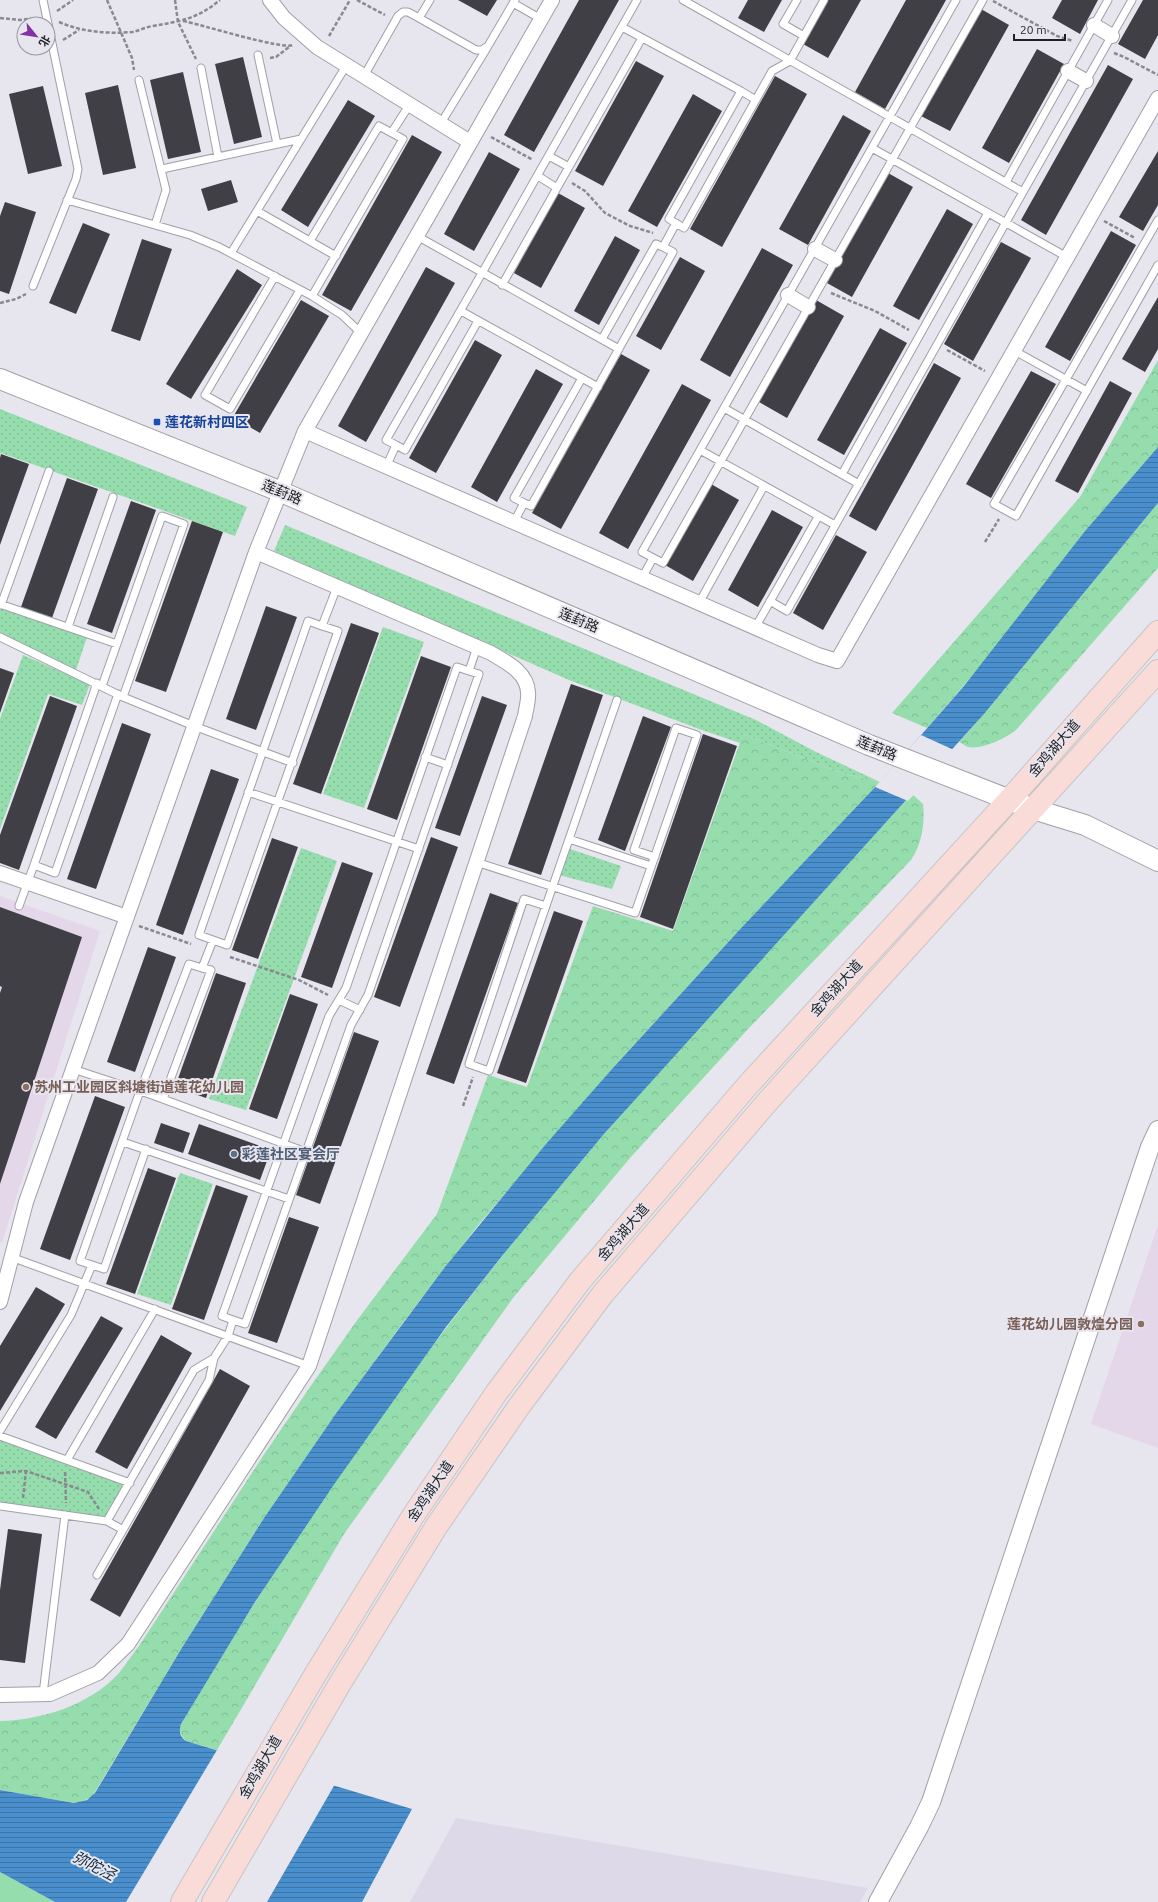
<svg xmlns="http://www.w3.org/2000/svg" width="1158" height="1902" viewBox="0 0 1158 1902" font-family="Ubuntu,'Noto Sans SC',sans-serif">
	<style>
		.built { fill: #ddd9e9 }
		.education { fill: #e5d7ea }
		.grass { fill: url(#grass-dots) }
		.forest { fill: url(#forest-crowns) }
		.park { fill: #96ddae }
		.water { fill: url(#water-rules) }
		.pier { fill: #e7e5ee }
		.building { fill: #413f46 }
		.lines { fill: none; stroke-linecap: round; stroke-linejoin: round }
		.service-casing { stroke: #a19fa8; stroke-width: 9 }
		.minor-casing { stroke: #a19fa8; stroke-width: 16 }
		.tertiary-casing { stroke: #a19fa8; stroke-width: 20 }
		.secondary-casing { stroke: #a19fa8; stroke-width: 22 }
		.primary-casing { stroke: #c5c5c6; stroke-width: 24 }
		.path { stroke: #8a898f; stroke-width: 2.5; stroke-dasharray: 4 2; stroke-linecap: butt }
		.service { stroke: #fff; stroke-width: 7 }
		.minor { stroke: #fff; stroke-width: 14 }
		.tertiary { stroke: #fff; stroke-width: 18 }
		.secondary { stroke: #fff; stroke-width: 20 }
		.primary { stroke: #f9dbd8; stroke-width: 22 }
		.transit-dot { fill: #1a4fb4; stroke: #e7e5ee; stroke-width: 1.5 }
		.education-dot { fill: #8d6e63; stroke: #e7e5ee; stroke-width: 1.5 }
		.service-dot { fill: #5c6f8a; stroke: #e7e5ee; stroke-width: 1.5 }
		.labels { text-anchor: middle; stroke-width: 4; stroke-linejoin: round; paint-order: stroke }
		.transit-label { font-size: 14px; font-weight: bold; fill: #164399; stroke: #e7e5ee; text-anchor: start }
		.street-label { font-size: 14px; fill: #201f22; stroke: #e7e5ee }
		.education-label { font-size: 14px; font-weight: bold; fill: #785e54; stroke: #e7e5ee; text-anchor: start }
		.service-label { font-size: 14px; font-weight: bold; fill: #4e5e75; stroke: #e7e5ee; text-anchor: start }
		.water-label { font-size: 15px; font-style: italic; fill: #0d2b44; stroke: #e7e5ee }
	</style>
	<defs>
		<pattern id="grass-dots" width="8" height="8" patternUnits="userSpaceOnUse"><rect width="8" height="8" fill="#96ddae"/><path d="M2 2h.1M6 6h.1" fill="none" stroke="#81bd95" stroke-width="1.8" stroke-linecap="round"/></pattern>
		<pattern id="forest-crowns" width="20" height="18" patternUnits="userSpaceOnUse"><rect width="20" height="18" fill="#96ddae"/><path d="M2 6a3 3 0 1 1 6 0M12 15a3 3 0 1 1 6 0" fill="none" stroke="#81bd95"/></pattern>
		<pattern id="water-rules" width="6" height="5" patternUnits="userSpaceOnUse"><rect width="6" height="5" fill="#4a8fcd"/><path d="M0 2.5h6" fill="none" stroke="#3d74a6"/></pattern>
	</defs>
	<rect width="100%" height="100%" fill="#e7e5ee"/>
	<path class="built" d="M 456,1818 L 868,1888 L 860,1902 L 410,1902 Z"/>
	<path class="education" d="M 0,896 L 100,931 L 2,1243 L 0,1242 Z
		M 1158,1225 L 1158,1448 L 1091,1424 Z"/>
	<path class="grass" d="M 0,409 L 247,507 L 235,536 L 1,453 L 0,454 Z
		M 285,525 L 756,720 L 816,752 L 880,782 L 841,773 L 743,734 L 740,743 L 699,729 L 569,680 L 274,551 Z
		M 0,606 L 87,637 L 76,670 L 0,634 Z
		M 383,627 L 424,642 L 364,808 L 323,794 Z
		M 23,655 L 90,684 L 82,705 L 48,694 L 0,829 L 0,719 Z
		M 301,848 L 337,861 L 246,1110 L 209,1099 Z
		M 570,849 L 621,866 L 612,889 L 559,875 Z
		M 180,1173 L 213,1184 L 171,1305 L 137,1294 Z
		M 0,1437 L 128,1483 L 107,1521 L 0,1505 Z"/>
	<path class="forest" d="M 1158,360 L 1158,447 L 1085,531 L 985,661 L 927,728 L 892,713 L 1080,497 Z
		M 1158,503 L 1158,568 L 1016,730 C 1006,738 982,750 968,747 C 965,746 962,743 959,742 L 984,714 Z
		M 743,734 L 841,773 L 880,782 L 743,926 L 612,1069 L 479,1224 L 414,1308 L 337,1412 L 264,1518 L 183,1646 L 92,1797 L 80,1802 L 74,1803 L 0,1790 L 0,1721 C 42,1720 90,1705 119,1673 C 126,1664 132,1655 139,1646 L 263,1456 L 310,1387 L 358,1319 L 437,1214 L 488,1075 L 527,1087 L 593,906 L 673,931 Z
		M 912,794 L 923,804 C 925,823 922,844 911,860 L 749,1028 L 630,1158 L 513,1298 L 344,1534 L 217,1750 L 186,1741 L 179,1732 L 181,1724 C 284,1548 405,1373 535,1216 C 655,1070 785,933 912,794 Z"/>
	<path class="park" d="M 0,1872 L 55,1902 L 0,1902 Z"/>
	<path class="water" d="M 1158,447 L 1158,503 L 984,714 L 604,1134 L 502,1256 L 446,1327 L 335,1483 L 255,1602 L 181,1724 C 179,1732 179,1735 186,1741 L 412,1809 L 362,1902 L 55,1902 L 0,1872 L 0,1790 L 74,1803 L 87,1800 L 95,1793 L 183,1646 L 264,1518 L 337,1412 L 445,1267 L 546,1144 L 612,1069 L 743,926 L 880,782 L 964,686 L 1085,531 Z"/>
	<path class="pier" d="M 921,735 L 954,750 L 908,801 L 875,787 Z
		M 217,1750 L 248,1758 L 335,1784 L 267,1902 L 126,1902 Z"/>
	<path class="building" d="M 458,0 L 497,0 L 487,16 Z
		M 579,0 L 619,0 L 534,152 L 504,135 Z
		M 748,0 L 782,0 L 764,32 L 738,18 Z
		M 827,0 L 861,0 L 828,58 L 803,44 Z
		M 906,0 L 946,0 L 885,109 L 855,92 Z
		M 1062,0 L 1098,0 L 1080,34 L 1052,18 Z
		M 1143,0 L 1158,0 L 1158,35 L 1145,59 L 1118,44 Z
		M 981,9 L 1009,25 L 950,131 L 921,116 Z
		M 1037,49 L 1064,64 L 1009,163 L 982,148 Z
		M 243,57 L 262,137 L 234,144 L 215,64 Z
		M 636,61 L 664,76 L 603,186 L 575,171 Z
		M 1108,65 L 1133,79 L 1046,235 L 1021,220 Z
		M 183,72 L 201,152 L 168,159 L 150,80 Z
		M 775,76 L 807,94 L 722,247 L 690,229 Z
		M 118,85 L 136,168 L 103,175 L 85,93 Z
		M 43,86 L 62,166 L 28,174 L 9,94 Z
		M 693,94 L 722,111 L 657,227 L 628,211 Z
		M 348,100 L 375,116 L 308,227 L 281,210 Z
		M 843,115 L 871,131 L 808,245 L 779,229 Z
		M 412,135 L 442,152 L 351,311 L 322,295 Z
		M 1158,151 L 1158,205 L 1143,231 L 1119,217 Z
		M 489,152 L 520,169 L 474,251 L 444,234 Z
		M 888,173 L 913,187 L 852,297 L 827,283 Z
		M 231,180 L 238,202 L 208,211 L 201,189 Z
		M 558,193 L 585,208 L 541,288 L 514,273 Z
		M 5,202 L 36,212 L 9,294 L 0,291 L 0,216 Z
		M 947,209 L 973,224 L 919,320 L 893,306 Z
		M 83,223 L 110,234 L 76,314 L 49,303 Z
		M 1111,231 L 1136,245 L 1070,361 L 1045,347 Z
		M 615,236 L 640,250 L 599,325 L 574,311 Z
		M 142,239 L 172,249 L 140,341 L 111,331 Z
		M 1001,242 L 1031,258 L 973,361 L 944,344 Z
		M 762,248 L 793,265 L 730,377 L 700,360 Z
		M 680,257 L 705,271 L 661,350 L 636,336 Z
		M 426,267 L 455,283 L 366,442 L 338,426 Z
		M 237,269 L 262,285 L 191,399 L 166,384 Z
		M 1158,297 L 1158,349 L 1145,372 L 1122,359 Z
		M 301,300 L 329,316 L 260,433 L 233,417 Z
		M 816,300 L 844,316 L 787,418 L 759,402 Z
		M 880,328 L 907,343 L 844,455 L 817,440 Z
		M 475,340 L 502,355 L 436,473 L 409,458 Z
		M 621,354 L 650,370 L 561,529 L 532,513 Z
		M 934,363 L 961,378 L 876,531 L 849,516 Z
		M 536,369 L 563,384 L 497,502 L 471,487 Z
		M 1031,371 L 1056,384 L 991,498 L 966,484 Z
		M 1110,381 L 1132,393 L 1078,493 L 1055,481 Z
		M 682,384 L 711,400 L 628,549 L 599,533 Z
		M 1,454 L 29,464 L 0,545 L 0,458 Z
		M 67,478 L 98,489 L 52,618 L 21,607 Z
		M 711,484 L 739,500 L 693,581 L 665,565 Z
		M 131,501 L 156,510 L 112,633 L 87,624 Z
		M 772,510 L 803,527 L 758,607 L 728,590 Z
		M 192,521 L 223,532 L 166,692 L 135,681 Z
		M 836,535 L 867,552 L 823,630 L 793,613 Z
		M 266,606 L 297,617 L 256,730 L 226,719 Z
		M 351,623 L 379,633 L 321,794 L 293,784 Z
		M 421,656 L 451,667 L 397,820 L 367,809 Z
		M 0,668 L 14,673 L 0,713 Z
		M 571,684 L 603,695 L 541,875 L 508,864 Z
		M 50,696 L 77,706 L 19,870 L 0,863 L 0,835 Z
		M 482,696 L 507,705 L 460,836 L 435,828 Z
		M 643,716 L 671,727 L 625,851 L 598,840 Z
		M 122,723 L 151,734 L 96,889 L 67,879 Z
		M 703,734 L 737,746 L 673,929 L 640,917 Z
		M 211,769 L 239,779 L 183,935 L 156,925 Z
		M 431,837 L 458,847 L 400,1007 L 374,997 Z
		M 272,838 L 298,847 L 258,959 L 232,950 Z
		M 342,862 L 373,873 L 332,988 L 301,977 Z
		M 490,893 L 518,903 L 454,1084 L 426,1074 Z
		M 0,907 L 82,937 L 0,1184 L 0,993 L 2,987 L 0,986 Z
		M 554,911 L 583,921 L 526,1083 L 497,1073 Z
		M 148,947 L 176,957 L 135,1072 L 107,1062 Z
		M 216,973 L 246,983 L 206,1098 L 175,1087 Z
		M 290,994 L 318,1004 L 277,1119 L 249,1109 Z
		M 354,1032 L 379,1041 L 320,1204 L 296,1195 Z
		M 95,1096 L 125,1107 L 70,1260 L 40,1249 Z
		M 161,1123 L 190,1133 L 183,1153 L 154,1143 Z
		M 199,1124 L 271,1150 L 260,1180 L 188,1154 Z
		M 148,1168 L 176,1178 L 135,1294 L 106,1284 Z
		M 216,1185 L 248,1196 L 204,1320 L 172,1309 Z
		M 289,1217 L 319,1227 L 277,1343 L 248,1333 Z
		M 36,1287 L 65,1304 L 0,1411 L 0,1346 Z
		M 101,1316 L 123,1328 L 56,1439 L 35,1427 Z
		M 161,1335 L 192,1353 L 127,1469 L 95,1452 Z
		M 220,1369 L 250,1386 L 120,1617 L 90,1600 Z
		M 8,1529 L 42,1534 L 25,1663 L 0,1660 L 0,1590 Z"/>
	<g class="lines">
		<defs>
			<path id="service" d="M 43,0 L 48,24
				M 683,0 L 1023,192 L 787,611 L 770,601
				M 797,0 L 783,24 L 804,36
				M 956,0 L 642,552 L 663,563 L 983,0
				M 513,3 L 541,19
				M 419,18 L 476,50 L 482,50 L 488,46 L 515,0
				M 622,27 L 741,91
				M 258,55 L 277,144
				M 201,68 L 218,157
				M 364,76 L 398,16 L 403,12 L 408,12 L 419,18 L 430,0
				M 139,80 L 166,190 L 155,225
				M 756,100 L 741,91 L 669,219 L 684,228 L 772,71 L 790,61 L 824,0
				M 441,123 L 487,48
				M 392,132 L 410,104
				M 872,148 L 1067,257
				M 549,156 L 569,167
				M 162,169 L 301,139
				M 538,176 L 557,188
				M 1006,182 L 1108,0
				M 1023,192 L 1132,0
				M 67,200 L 190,235 L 219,247 L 312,296 L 342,315 L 361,333
				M 257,211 L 336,256
				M 1158,220 L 994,504 L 1016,516 L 1158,265
				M 417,236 L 619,349
				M 310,241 L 379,126 L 403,139 L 312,296
				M 231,253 L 346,66
				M 275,276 L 205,395 L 230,409 L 300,290
				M 502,285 L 642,38
				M 33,286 L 76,179 L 78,169 L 48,24
				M 461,311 L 598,387
				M 602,339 L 656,244 L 663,247
				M 1013,350 L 1087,391
				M 724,408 L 859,484
				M 396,445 L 405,450 L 478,321
				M 700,450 L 835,525
				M 386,467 L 396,445 L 386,440 L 482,273 L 637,0
				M 842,474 L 988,213
				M 524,503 L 514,498 L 582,378
				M 514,522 L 524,503 L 531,506 L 673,252 L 663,247 L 676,223
				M 642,578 L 653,558
				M 699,603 L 764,486
				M 0,604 L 117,644
				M 1,605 L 49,471
				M 322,626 L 308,621 L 199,935 L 227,945 L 338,631 L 322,626 L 337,587
				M 68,627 L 113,497
				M 755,628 L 818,517
				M 0,637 L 123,697 L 194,726 L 293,763
				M 102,686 L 162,516 L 184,524 L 123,697
				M 425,757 L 448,765
				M 248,792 L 419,849
				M 569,839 L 651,866
				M 476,862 L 635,913 L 697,735 L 676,728 L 634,850 L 655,857
				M 34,865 L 97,683
				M 19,906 L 34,865 L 55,873 L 118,694
				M 546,906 L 524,899 L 469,1064 L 489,1071 L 617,700
				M 339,1000 L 360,1010
				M 73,1069 L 152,1095 L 306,1152
				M 163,1099 L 211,970 L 202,968 L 213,940
				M 123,1142 L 289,1199
				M 11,1257 L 309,1366
				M 92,1265 L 104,1269 L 146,1149
				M 233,1320 L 222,1316 L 329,1016 L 346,988 L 457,667 L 469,671 L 477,647
				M 214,1358 L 228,1336 L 233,1320 L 245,1324 L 351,1025 L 368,995 L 479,674 L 469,671
				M 0,1431 L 71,1315 L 92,1265 L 80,1261 L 140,1091 L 189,964 L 202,968
				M 0,1436 L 130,1483
				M 67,1460 L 155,1309
				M 0,1506 L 107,1521
				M 97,1575 L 209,1380 L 214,1358 L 194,1370 L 107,1521 L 123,1530
				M 43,1694 L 65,1515"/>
			<path id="minor" d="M 270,0 L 284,18 L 317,47 L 470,142
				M 1094,25 L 1112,36
				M 1068,71 L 1086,81
				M 815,249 L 835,260
				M 788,295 L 808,307
				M 305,431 L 552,0
				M 0,873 L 127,917
				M 0,1302 L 26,1202 L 256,552
				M 0,1695 L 50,1694 L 98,1673 L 128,1644 L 309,1366 L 525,716 C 526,709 529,699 528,692 C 527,672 506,662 491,653 L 256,552 L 305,431 L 818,655 L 837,661 L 1158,98"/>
			<path id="tertiary" d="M 878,1902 L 919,1827 L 931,1802 L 1150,1147 L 1158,1130"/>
			<path id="secondary" d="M 0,379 L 279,491 L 869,745 L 1033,809 L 1085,825 L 1158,861"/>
			<path id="primary" d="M 182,1902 L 315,1675 L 413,1516 L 497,1392 L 580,1281 L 748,1085 L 1010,799 L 1158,632
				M 213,1902 L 339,1685 L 436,1527 L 520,1405 L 602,1295 L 769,1100 L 1158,671"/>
		</defs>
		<use href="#service" class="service-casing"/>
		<use href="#minor" class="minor-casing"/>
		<use href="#tertiary" class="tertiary-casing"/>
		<use href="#secondary" class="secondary-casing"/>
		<use href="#primary" class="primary-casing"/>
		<path class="path" d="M 107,0 L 132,58 L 134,70
			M 175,0 L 178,22 L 196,59
			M 357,0 L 385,15
			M 993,1 L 1057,36 L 1073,41
			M 57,11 L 73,0
			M 0,18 L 20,20 L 35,18
			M 183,21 C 200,24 282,50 293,45
			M 59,22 C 82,32 107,34 132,32 C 139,31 145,27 153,26 C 181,21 197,19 220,0
			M 329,36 L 350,0
			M 63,40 L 79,30
			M 1114,53 L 1124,57 L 1158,75
			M 270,58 L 276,57 L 289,47
			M 491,137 L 533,160
			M 572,183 L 585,191 L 605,213 L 630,226 L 653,233
			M 1104,221 L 1135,238
			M 831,293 L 875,311 L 909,330
			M 0,303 L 16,299 L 26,294
			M 947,350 L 985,371
			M 985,542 L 999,519
			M 139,926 L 191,944
			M 230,957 L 299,980 L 328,995
			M 463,1106 L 473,1077
			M 65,1472 L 66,1503
			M 0,1473 L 26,1471 L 88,1492 L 99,1509
			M 23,1498 L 26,1471"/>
		<use href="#service" class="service"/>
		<use href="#minor" class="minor"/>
		<use href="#tertiary" class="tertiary"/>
		<use href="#secondary" class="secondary"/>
		<use href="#primary" class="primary"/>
	</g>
	<rect class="transit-dot" x="153" y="418" width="8" height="8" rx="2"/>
	<g class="education-dot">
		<circle cx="26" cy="1087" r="4"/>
		<circle cx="1141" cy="1324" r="4"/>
	</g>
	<circle class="service-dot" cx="234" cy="1154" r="4"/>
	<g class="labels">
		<g class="transit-label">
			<text x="165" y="427">莲花新村四区</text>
		</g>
		<g class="street-label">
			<text transform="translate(282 492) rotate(23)" y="5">莲葑路</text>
			<text transform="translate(579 620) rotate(23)" y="5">莲葑路</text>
			<text transform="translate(877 748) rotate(22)" y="5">莲葑路</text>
			<text transform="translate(1054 748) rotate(-49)" y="5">金鸡湖大道</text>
			<text transform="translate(836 988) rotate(-48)" y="5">金鸡湖大道</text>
			<text transform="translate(623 1232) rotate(-49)" y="5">金鸡湖大道</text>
			<text transform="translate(430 1491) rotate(-56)" y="5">金鸡湖大道</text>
			<text transform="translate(260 1767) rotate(-60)" y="5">金鸡湖大道</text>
		</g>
		<g class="education-label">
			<text x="34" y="1092">苏州工业园区斜塘街道莲花幼儿园</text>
			<text x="1133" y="1329" text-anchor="end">莲花幼儿园敦煌分园</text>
		</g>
		<g class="service-label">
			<text x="242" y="1159">彩莲社区宴会厅</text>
		</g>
		<g class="water-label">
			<text transform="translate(94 1866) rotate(27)" y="5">弥陀泾</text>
		</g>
	</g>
	<g transform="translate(36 36) rotate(120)"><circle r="19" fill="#e7e5ee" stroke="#97969c"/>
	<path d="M0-3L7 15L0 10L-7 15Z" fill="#8232a2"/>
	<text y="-6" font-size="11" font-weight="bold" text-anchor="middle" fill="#201f22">北</text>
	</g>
	<path d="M1014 34v6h51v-6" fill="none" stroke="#201f22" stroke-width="2"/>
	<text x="1020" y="34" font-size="12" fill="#201f22" stroke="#e7e5ee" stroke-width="3" paint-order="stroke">20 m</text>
</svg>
